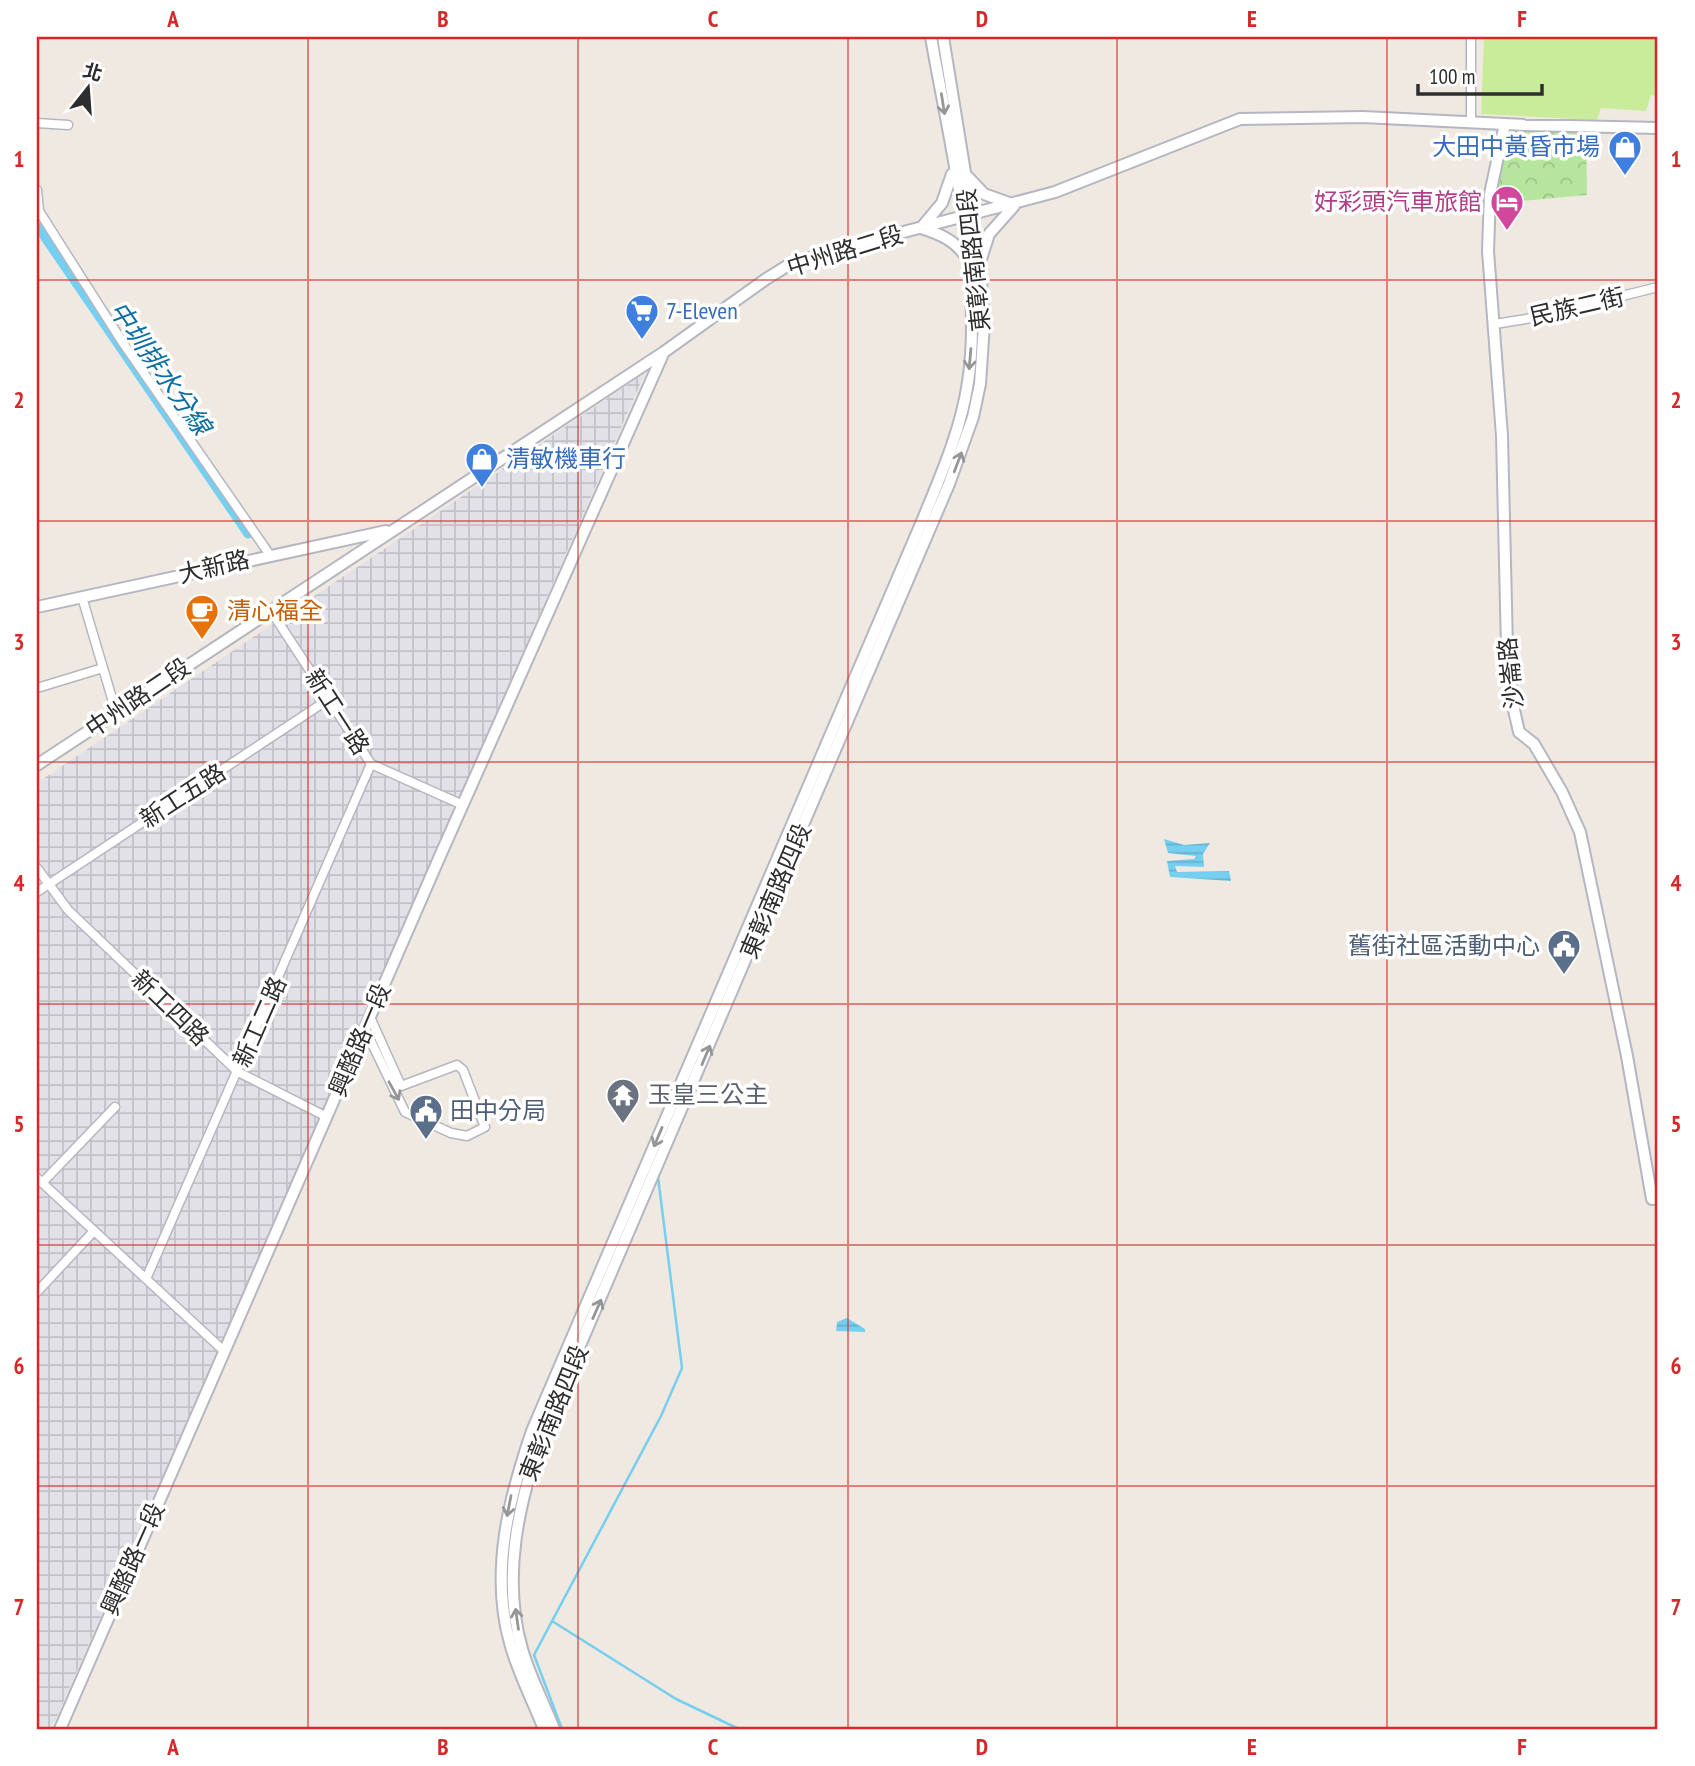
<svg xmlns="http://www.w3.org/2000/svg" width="1695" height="1766" viewBox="0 0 1695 1766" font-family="'PT Sans Narrow','Noto Sans TC',sans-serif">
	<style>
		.industrial { fill: url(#industrial-grid) }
		.forest { fill: url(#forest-crowns) }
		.pitch { fill: #c9ec9a }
		.water { fill: url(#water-rules) }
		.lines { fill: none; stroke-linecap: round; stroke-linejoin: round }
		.stream { stroke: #75cff0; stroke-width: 2.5 }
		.canal { stroke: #75cff0; stroke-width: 9 }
		.street-casing { stroke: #b4b7c1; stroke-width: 11 }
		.secondary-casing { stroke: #b4b7c1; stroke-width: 14 }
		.street { stroke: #fff; stroke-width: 8 }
		.secondary { stroke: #fff; stroke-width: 10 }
		.oneway { stroke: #969696 }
		.grid { fill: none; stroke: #d62828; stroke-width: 2; stroke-opacity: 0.55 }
		.labels { text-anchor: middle; stroke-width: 7; stroke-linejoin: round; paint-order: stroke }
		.shop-label { font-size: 24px; fill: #366cbe; stroke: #fff; text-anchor: start }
		.hotel-label { font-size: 24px; fill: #b23c85; stroke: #fff; text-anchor: end }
		.street-label { font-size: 24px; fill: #2e2e2e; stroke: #fff }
		.food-label { font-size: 24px; fill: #c56008; stroke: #fff; text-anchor: start }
		.service-label { font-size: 24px; fill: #4e5e75; stroke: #fff; text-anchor: end }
		.worship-label { font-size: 24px; fill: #5b616d; stroke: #fff; text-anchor: start }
		.water-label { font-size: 26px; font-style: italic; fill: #0d6fa3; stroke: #fff }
		.neatline { fill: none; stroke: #d62828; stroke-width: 2.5 }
		.grid-label { font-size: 23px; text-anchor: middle; font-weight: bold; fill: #d62828 }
	</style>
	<defs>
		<pattern id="industrial-grid" width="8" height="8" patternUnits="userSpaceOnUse" patternTransform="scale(1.75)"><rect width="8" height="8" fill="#e3e1e8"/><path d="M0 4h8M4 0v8" fill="none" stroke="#c3c1c7"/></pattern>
		<pattern id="forest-crowns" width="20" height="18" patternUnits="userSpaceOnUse" patternTransform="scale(1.75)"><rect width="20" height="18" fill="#b6e59e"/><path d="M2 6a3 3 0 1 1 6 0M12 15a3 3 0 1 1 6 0" fill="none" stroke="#9dc588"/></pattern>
		<pattern id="water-rules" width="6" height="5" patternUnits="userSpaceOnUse" patternTransform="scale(1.75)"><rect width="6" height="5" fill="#75cff0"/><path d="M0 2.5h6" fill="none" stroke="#66b2ce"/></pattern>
	</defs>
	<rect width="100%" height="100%" fill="#efe9e1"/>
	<path class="industrial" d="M 645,373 L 55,1721 L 48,1729 L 42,1729 L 37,1717 L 37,783 Z"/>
	<path class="forest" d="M 1508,131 L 1586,131 L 1587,195 L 1520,201 L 1520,210 L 1493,213 Z"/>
	<path class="pitch" d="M 1484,37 L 1658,37 L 1658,96 L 1651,95 L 1646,111 L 1601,108 L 1597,120 L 1481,114 Z"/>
	<path class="water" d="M 1164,839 L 1184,845 L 1210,843 L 1203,854 L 1204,867 L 1175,866 L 1177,872 L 1229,871 L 1231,881 L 1170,877 L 1167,861 L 1194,859 L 1196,856 L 1168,853 Z
		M 847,1318 L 865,1329 L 865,1332 L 836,1331 L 837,1322 Z"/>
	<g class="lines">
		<path class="stream" d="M 552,1621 L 676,1699 L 739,1729
			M 562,1729 L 534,1655 L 661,1416 L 682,1368 L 658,1177"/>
		<path class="canal" d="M 37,226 L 248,534"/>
		<defs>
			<path id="street" d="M 1471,37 L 1471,122
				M 37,123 L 68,125
				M 37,190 L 39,211 L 51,230 L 123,343 L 270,555
				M 1495,324 L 1538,317 L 1658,287
				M 82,597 L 116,712
				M 271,611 L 371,764 L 463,805
				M 37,688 L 103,668
				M 37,868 L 68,910 L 238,1072 L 327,1117
				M 37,892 L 329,699
				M 365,1029 L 405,1112 L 451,1133 L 467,1136 L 485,1127 L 463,1070 L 457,1065 L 401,1086 L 370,1017
				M 37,1178 L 224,1351
				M 42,1183 L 115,1107
				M 146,1279 L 371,764
				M 37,1292 L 93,1232"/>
			<path id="secondary" d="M 1505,124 L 1490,194 L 1488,251 L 1502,436 L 1507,647 L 1512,701 L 1519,732 L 1534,744 L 1562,792 L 1580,832 L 1627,1056 L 1652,1199 L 1658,1198
				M 952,174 L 942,203 L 921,228 C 940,234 957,241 967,259
				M 968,177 L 984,194 L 1012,204
				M 981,259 L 989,234 L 1014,206
				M 37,607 L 386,531
				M 37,765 L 664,352 L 766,279 L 787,266 L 824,253 L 1055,192 L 1240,119 L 1363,117 L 1525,125 L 1658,128
				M 60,1729 L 440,856 L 663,354
				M 544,1729 C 533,1701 518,1673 510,1643 C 490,1572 509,1498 532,1431 L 923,519 C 941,475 961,430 968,382 C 984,279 949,141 931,37
				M 554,1729 C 544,1703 530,1677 522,1649 C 501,1576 519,1503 542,1434 L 949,484 L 973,417 L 980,384 L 984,324 L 980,265 L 943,37"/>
		</defs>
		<use href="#street" class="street-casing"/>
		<use href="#secondary" class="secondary-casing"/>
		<use href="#street" class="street"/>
		<use href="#secondary" class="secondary"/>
	</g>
	<defs><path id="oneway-shaft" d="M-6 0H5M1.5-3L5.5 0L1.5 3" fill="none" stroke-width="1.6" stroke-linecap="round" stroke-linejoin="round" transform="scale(1.75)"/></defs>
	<g class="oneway">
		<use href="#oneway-shaft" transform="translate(943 104) rotate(81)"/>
		<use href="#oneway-shaft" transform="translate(970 359) rotate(95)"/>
		<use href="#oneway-shaft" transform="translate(958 462) rotate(-69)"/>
		<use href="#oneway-shaft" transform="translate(706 1055) rotate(-67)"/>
		<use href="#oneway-shaft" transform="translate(394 1091) rotate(61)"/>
		<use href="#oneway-shaft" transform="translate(658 1137) rotate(113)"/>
		<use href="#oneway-shaft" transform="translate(597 1309) rotate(-66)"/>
		<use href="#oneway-shaft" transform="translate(509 1506) rotate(101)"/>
		<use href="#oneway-shaft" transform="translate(517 1619) rotate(-98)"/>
	</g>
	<path class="grid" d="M 308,37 L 308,1729M 578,37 L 578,1729M 848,37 L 848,1729M 1117,37 L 1117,1729M 1387,37 L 1387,1729M 37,280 L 1658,280M 37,521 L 1658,521M 37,762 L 1658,762M 37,1004 L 1658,1004M 37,1245 L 1658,1245M 37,1486 L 1658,1486"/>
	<defs>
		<symbol id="shop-pin" viewBox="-11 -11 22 30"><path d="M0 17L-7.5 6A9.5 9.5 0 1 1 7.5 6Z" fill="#3f7fe0" stroke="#fff"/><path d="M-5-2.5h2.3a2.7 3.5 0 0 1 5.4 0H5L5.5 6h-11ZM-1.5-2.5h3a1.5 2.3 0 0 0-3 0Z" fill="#fff"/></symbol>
		<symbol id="hotel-pin" viewBox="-11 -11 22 30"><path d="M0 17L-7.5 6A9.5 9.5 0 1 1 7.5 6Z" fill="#d1479c" stroke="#fff"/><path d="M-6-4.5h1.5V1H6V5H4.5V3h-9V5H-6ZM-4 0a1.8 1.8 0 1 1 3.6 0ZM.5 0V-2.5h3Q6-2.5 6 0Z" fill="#fff"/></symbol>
		<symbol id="supermarket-pin" viewBox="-11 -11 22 30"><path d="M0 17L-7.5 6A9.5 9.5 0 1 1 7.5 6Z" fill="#3f7fe0" stroke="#fff"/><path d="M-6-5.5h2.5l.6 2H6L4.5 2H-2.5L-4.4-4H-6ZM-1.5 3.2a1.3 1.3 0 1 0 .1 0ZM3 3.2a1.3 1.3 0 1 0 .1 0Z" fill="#fff"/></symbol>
		<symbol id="cafe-pin" viewBox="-11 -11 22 30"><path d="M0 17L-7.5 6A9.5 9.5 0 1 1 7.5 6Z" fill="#e8710a" stroke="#fff"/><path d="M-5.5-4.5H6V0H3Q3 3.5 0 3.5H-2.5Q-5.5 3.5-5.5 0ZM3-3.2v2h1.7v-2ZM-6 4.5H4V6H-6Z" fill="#fff"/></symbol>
		<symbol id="civic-pin" viewBox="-11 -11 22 30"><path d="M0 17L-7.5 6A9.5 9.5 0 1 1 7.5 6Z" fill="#5c6f8a" stroke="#fff"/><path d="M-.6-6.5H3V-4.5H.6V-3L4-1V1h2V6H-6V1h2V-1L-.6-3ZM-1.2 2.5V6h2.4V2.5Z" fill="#fff"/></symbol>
		<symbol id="temple-pin" viewBox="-11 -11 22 30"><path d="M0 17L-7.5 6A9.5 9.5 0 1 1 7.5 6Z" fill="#6b7280" stroke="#fff"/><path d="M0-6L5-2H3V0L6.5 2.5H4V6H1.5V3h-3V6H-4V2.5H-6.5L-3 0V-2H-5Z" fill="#fff"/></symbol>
	</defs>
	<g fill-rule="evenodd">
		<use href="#shop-pin" x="1606" y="128" width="38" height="52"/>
		<use href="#hotel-pin" x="1488" y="183" width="38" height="52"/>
		<use href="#supermarket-pin" x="623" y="292" width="38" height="52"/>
		<use href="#shop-pin" x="463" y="440" width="38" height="52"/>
		<use href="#cafe-pin" x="183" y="592" width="38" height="52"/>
		<use href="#civic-pin" x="1545" y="927" width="38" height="52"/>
		<use href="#temple-pin" x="604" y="1076" width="38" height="52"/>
		<use href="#civic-pin" x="407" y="1092" width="38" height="52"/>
	</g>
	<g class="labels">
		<g class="shop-label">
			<text x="1600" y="155" text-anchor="end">大田中黃昏市場</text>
			<text x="666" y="319">7-Eleven</text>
			<text x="506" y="467">清敏機車行</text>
		</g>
		<g class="hotel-label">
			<text x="1482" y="210">好彩頭汽車旅館</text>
		</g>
		<g class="street-label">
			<text transform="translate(845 251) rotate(-17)" y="8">中州路二段</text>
			<text transform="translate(974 260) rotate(-96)" y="8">東彰南路四段</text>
			<text transform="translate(1577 307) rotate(-13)" y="8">民族二街</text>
			<text transform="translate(214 567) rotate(-13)" y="8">大新路</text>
			<text transform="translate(1511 673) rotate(-96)" y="8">沙崙路</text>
			<text transform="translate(138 698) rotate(-34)" y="8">中州路二段</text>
			<text transform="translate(337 712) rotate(57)" y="8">新工一路</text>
			<text transform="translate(183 796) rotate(-33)" y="8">新工五路</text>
			<text transform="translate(776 891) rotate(-67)" y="8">東彰南路四段</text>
			<text transform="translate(170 1008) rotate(44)" y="8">新工四路</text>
			<text transform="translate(260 1022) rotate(-66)" y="8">新工二路</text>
			<text transform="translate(360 1040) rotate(-67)" y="8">興酪路一段</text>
			<text transform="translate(554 1413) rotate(-68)" y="8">東彰南路四段</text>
			<text transform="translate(133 1559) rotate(-66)" y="8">興酪路一段</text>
		</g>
		<g class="food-label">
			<text x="227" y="619">清心福全</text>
		</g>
		<g class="service-label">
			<text x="1540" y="954">舊街社區活動中心</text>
			<text x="450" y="1119" text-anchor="start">田中分局</text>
		</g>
		<g class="worship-label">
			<text x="648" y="1103">玉皇三公主</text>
		</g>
		<g class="water-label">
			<text transform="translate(160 368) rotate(55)" y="9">中圳排水分線</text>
		</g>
	</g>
	<rect width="1695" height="1766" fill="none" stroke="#ffffff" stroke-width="77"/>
	<g transform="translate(88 88) rotate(17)" stroke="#ffffff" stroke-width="5" paint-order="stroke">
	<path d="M0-5L12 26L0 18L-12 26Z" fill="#2e2e2e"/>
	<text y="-10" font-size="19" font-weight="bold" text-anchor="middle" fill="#2e2e2e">北</text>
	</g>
	<path d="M1418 84v10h124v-10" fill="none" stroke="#2e2e2e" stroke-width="3.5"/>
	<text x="1429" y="84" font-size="21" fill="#2e2e2e" stroke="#ffffff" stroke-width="5" paint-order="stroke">100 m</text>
	<rect x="38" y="38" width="1618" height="1690" class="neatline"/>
	<g class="grid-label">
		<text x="173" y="27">A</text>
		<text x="443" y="27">B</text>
		<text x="713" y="27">C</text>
		<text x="982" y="27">D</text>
		<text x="1252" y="27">E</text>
		<text x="1522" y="27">F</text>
		<text x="19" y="167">1</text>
		<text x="1676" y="167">1</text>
		<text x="19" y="408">2</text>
		<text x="1676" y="408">2</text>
		<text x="19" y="650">3</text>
		<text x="1676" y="650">3</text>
		<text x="19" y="891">4</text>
		<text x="1676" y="891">4</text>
		<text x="19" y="1132">5</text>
		<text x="1676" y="1132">5</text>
		<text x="19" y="1374">6</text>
		<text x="1676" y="1374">6</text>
		<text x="19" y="1615">7</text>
		<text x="1676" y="1615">7</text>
		<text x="173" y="1755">A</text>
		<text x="443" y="1755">B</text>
		<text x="713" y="1755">C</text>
		<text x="982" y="1755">D</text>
		<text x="1252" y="1755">E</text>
		<text x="1522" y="1755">F</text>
	</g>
</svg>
